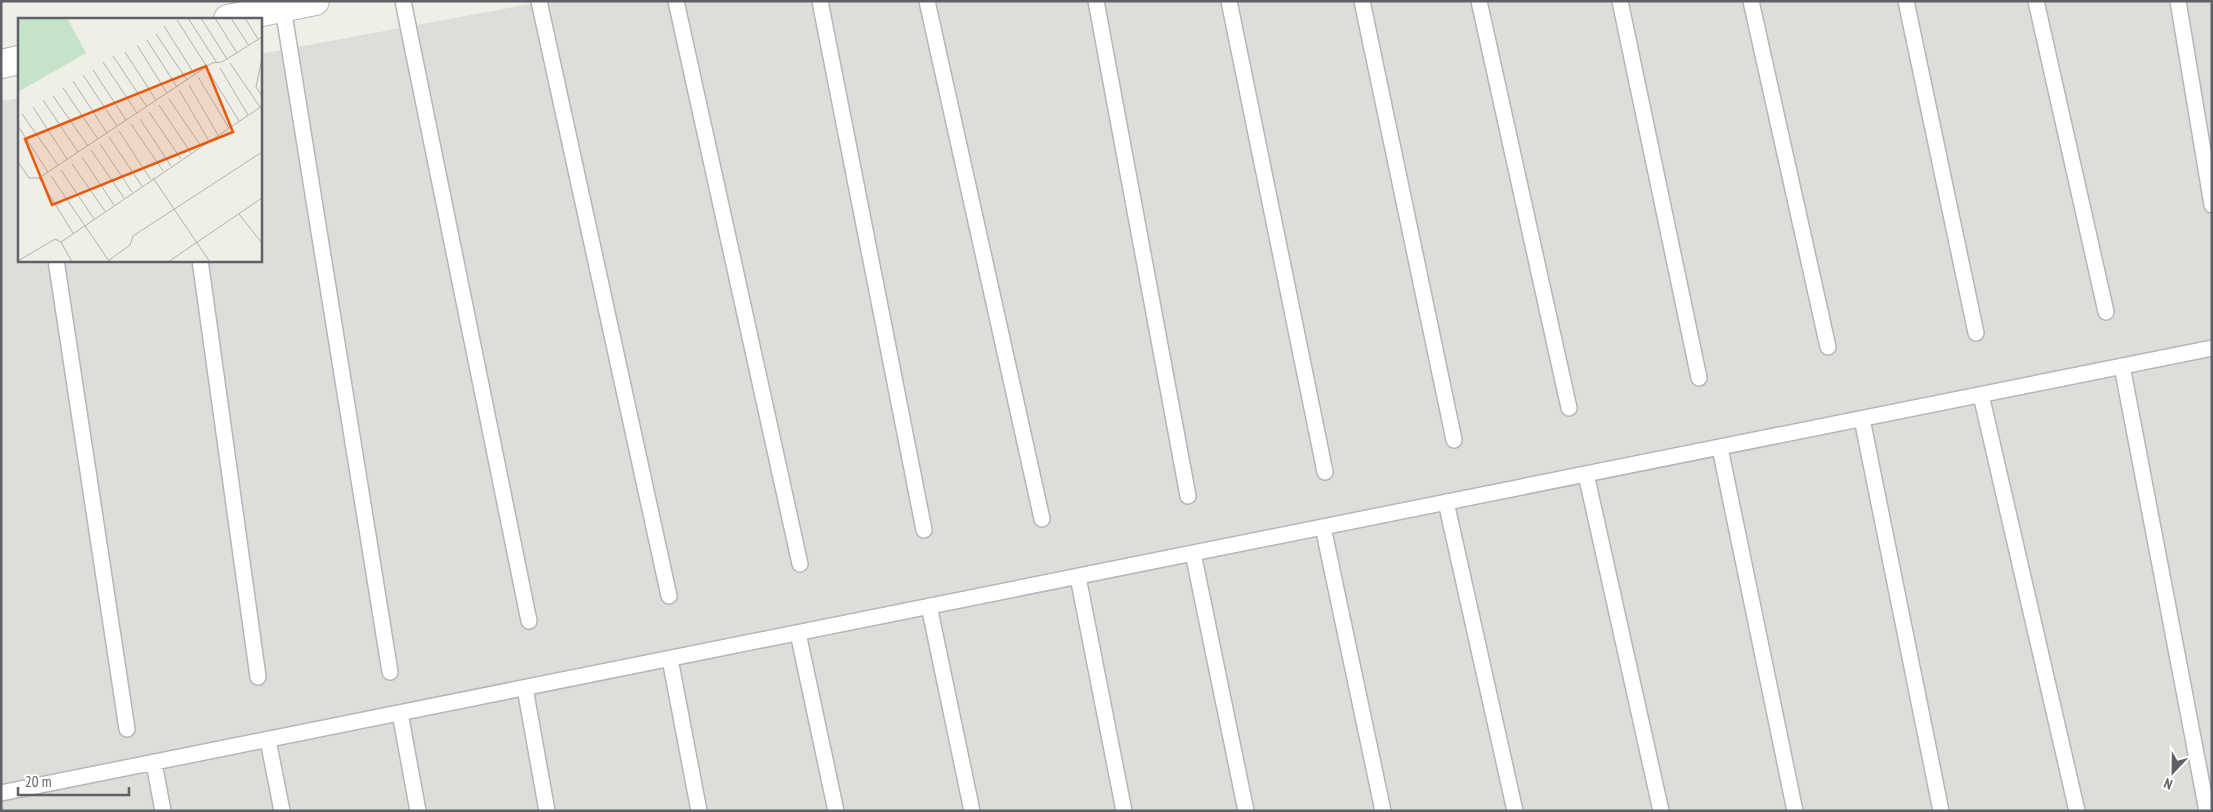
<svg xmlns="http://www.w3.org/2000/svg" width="2213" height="812" viewBox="0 0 2213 812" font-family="'PT Sans Narrow',sans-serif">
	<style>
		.industrial { fill: #deddd9 }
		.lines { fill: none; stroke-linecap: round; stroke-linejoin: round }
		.service-casing { stroke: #b4b6ba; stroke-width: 18 }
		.minor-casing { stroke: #b4b6ba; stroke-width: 30 }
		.service { stroke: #fff; stroke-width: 15 }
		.minor { stroke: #fff; stroke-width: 28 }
		.inset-road { fill: none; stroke: #b1b2af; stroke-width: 1 }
		.view { fill: #e8590c; fill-opacity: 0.15; stroke: #e8590c; stroke-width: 2.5 }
		.inset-edge { fill: none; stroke: #5e6166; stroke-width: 2.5 }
	</style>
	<rect width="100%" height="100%" fill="#efeee7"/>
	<path class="industrial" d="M 546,1 L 2212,1 L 2212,811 L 1,811 L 1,101 L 19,98 L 19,260 L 260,260 L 260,54 Z"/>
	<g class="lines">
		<defs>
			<path id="service" d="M 403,1 L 529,621
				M 539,1 L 669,596
				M 676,1 L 800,564
				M 820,1 L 924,530
				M 927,1 L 1042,519
				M 1096,1 L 1188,496
				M 1229,1 L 1325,472
				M 1362,1 L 1454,440
				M 1479,1 L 1569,408
				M 1620,1 L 1699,378
				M 1751,1 L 1828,347
				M 1906,1 L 1976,333
				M 2036,1 L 2106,312
				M 2178,1 L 2212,205
				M 283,8 L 390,672
				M 56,260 L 127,729
				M 200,260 L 258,677
				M 2122,366 L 2207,811
				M 1981,395 L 2077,811
				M 1862,419 L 1941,811
				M 1720,448 L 1795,811
				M 1586,474 L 1661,811
				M 1446,502 L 1515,811
				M 1323,527 L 1383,811
				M 1193,553 L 1246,811
				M 1078,577 L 1124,811
				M 929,606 L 972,811
				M 798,633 L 836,811
				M 670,659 L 699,811
				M 525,688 L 547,811
				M 400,713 L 418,811
				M 268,740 L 282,811
				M 154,763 L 163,811
				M 1,793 L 2212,348"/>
			<path id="minor" d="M 228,19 L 315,1
				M 1,64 L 19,60"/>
		</defs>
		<use href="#service" class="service-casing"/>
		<use href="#minor" class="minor-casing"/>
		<use href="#service" class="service"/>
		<use href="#minor" class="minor"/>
	</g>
	<g transform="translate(18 18)">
		<rect width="244" height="244" fill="#efeee7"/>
		<path d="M 0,0 L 49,0 L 68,35 L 0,74 Z" fill="#c6e3ca"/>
		<path class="inset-road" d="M 170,0 L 199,45M 183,0 L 209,41M 197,0 L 219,35M 213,0 L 231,28M 227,0 L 240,21M 159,2 L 189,49M 146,8 L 177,57M 138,16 L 169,62M 129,22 L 159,69M 119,27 L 149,75M 107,34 L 138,82M 95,38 L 129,89M 244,40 L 238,69 L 244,78M 85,44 L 119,95M 212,45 L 242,89M 202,50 L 230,97M 75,52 L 108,102M 191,54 L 221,103M 65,57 L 99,108M 180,59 L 211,110M 55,63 L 89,115M 171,67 L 200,117M 45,70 L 80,121M 161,72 L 191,123M 35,78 L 70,128M 151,81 L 183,128M 25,82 L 60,134M 141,87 L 173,135M 15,89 L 49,141M 131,94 L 163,141M 4,96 L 40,147M 122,101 L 153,148M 113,106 L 145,153M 0,108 L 30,154M 101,113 L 133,162M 91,119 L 124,168M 82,126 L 114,174M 73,132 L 106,180M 64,139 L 96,187M 0,144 L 11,160 L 21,160M 54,146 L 87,193M 43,152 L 76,201M 33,158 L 91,243M 135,160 L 192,244M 221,196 L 244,225M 55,215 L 21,160 L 194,45 L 204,44 L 244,19M 0,243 L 37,221 L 43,224M 90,243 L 112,227 L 115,218 L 244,134M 54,244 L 43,224 L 244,88M 150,244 L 244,180"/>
		<path class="view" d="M 188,48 L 215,114 L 34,187 L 7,121 Z"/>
		<rect width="244" height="244" class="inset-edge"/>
	</g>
	<rect width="2213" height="812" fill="none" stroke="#5e6166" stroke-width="5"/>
	<g transform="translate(2173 772) rotate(202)" stroke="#ffffff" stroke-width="4" paint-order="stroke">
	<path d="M0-4L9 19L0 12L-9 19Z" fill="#5e6166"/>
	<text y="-8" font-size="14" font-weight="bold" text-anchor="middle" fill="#5e6166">N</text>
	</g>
	<path d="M18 787v8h111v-8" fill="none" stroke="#5e6166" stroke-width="2.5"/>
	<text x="25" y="787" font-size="15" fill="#5e6166" stroke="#ffffff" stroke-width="4" paint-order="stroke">20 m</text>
</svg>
